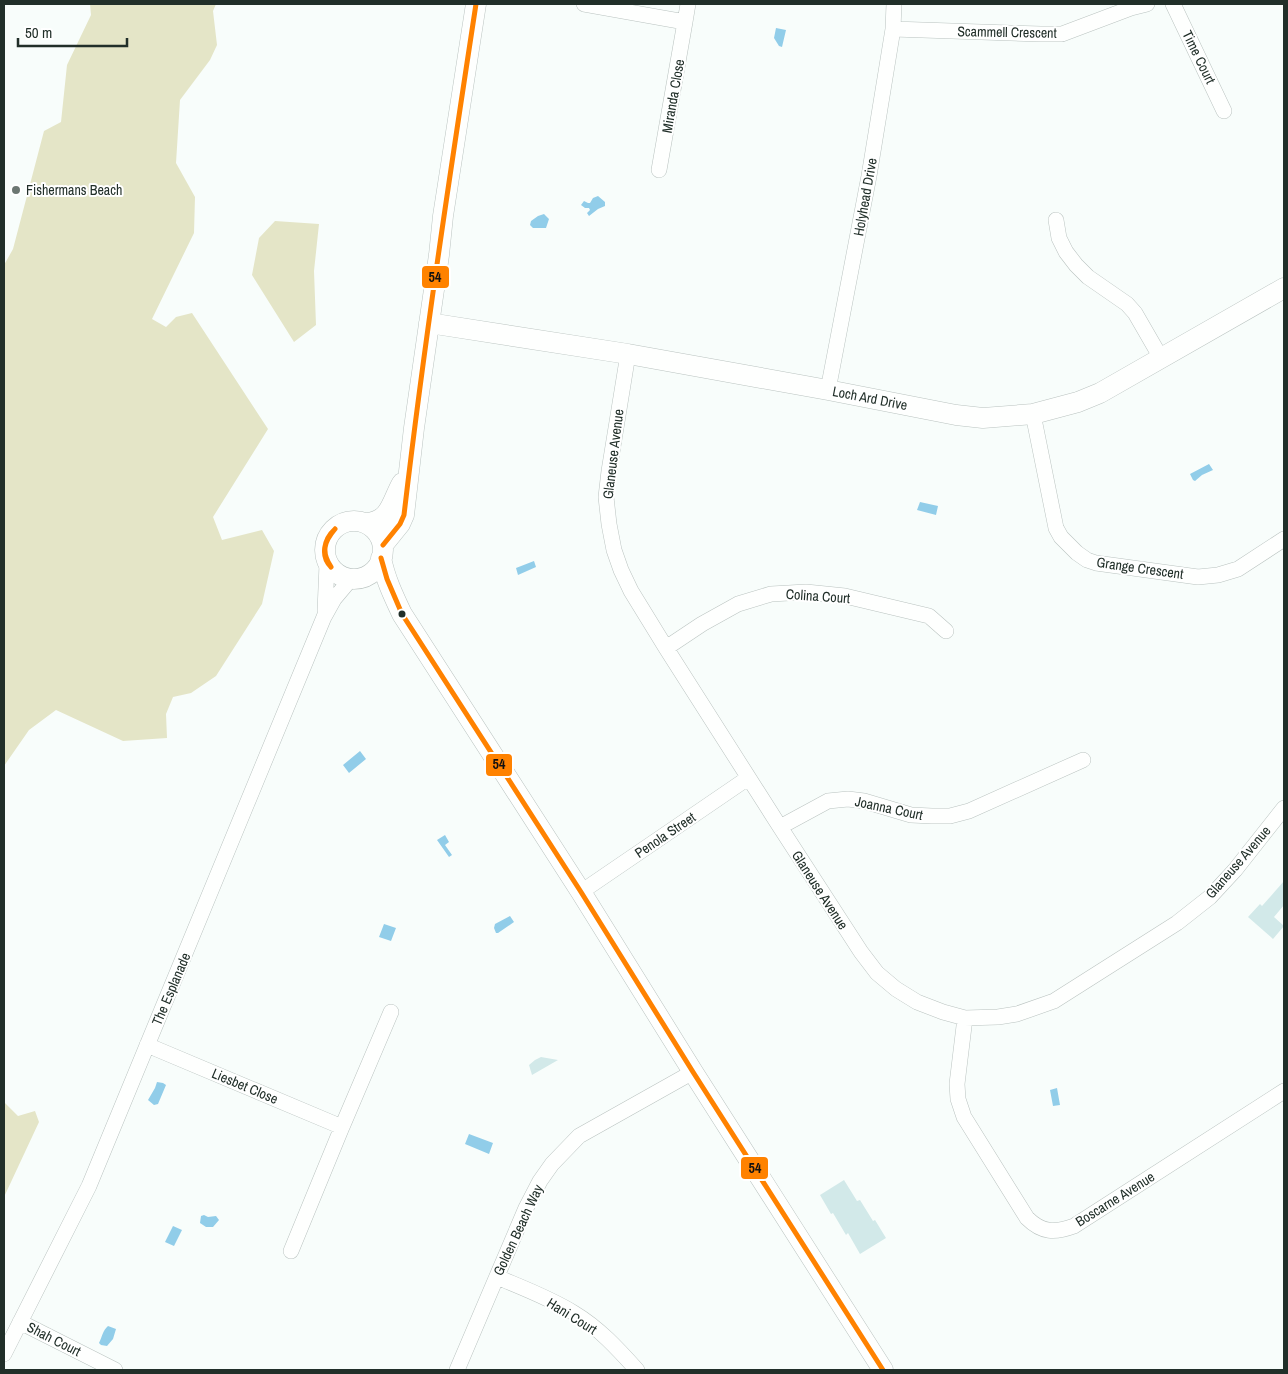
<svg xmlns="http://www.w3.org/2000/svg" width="1288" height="1374" viewBox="0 0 1288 1374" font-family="'Archivo Narrow',sans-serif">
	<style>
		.green { fill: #e4e5c7 }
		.water { fill: #91cde9 }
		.building { fill: #d2e9e9 }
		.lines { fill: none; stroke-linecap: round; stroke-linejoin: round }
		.minor-casing { stroke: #bac3c0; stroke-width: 16 }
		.tertiary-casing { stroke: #bac3c0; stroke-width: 21 }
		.minor { stroke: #fefffe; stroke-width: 15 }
		.tertiary { stroke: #fefffe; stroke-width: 20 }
		.bus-1-casing { stroke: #fff; stroke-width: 9 }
		.bus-1 { stroke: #ff8200; stroke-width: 5 }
		.poi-dot { fill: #6c7772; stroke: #fff; stroke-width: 2 }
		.bus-dot { fill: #212f29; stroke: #fff; stroke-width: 2 }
		.labels { text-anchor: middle; stroke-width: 4; stroke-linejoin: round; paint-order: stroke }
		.street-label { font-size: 14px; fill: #212f29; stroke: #fff }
		.poi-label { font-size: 14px; fill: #212f29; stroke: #fff; text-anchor: start }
		.line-badge { stroke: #fff; stroke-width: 2 }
		.pale-badge-label { font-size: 14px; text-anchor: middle; font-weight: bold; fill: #111 }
	</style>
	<rect width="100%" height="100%" fill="#f8fdfb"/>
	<path class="green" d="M 90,4 L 216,4 L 213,11 L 217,45 L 210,60 L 180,100 L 176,163 L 195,197 L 194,233 L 152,319 L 166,327 L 176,317 L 192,313 L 268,429 L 213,517 L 222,540 L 262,530 L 274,551 L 262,604 L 216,676 L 191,693 L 173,697 L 166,714 L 167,738 L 123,741 L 56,710 L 29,730 L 4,766 L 4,265 L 13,249 L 44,131 L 61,122 L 67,65 L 91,15 Z
		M 275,221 L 319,224 L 314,271 L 316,325 L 294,342 L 252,275 L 259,238 Z
		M 4,1102 L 18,1116 L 35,1111 L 39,1122 L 4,1197 Z"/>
	<path class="water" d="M 776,28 L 786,30 L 782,47 L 779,46 L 774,38 Z
		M 598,196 L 605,202 L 605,206 L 598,209 L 589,216 L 587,213 L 590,210 L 589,208 L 585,208 L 581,205 L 584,201 L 588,203 L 590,203 L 593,198 Z
		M 544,214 L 549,219 L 546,228 L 533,228 L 530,225 L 531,221 L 538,216 Z
		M 1209,464 L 1213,470 L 1202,475 L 1195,481 L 1193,480 L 1190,474 Z
		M 920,502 L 938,506 L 936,515 L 917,510 Z
		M 534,561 L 536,567 L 518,575 L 516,568 Z
		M 360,751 L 366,759 L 349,773 L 343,765 Z
		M 445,835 L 449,842 L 445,845 L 452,855 L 449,857 L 437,840 Z
		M 510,916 L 514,922 L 498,933 L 496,933 L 494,928 L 495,924 Z
		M 384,924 L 396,928 L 391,941 L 379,937 Z
		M 157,1082 L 163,1083 L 166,1085 L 158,1104 L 154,1105 L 148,1100 L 155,1088 Z
		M 1057,1088 L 1060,1105 L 1053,1106 L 1050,1090 Z
		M 469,1134 L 493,1143 L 489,1154 L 465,1144 Z
		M 204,1215 L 208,1217 L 216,1216 L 219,1220 L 213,1227 L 206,1227 L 200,1223 L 201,1216 Z
		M 173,1226 L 182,1230 L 174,1246 L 165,1242 Z
		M 108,1326 L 116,1329 L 113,1339 L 107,1346 L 101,1345 L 99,1343 C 102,1337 103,1330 108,1326 Z"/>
	<path class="building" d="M 1284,881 L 1284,905 L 1274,917 L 1284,926 L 1273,939 L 1248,917 L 1260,904 L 1262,906 Z
		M 541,1057 L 558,1060 L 532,1075 L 529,1065 L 535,1060 Z
		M 844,1180 L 857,1201 L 860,1200 L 873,1221 L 875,1220 L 886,1238 L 860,1254 L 848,1233 L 846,1235 L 833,1213 L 831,1214 L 820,1195 Z"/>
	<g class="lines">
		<defs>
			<path id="minor" d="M 584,4 L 685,22 L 688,4
				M 1173,4 L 1224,111
				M 893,29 L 1041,34 L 1062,34 L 1131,8 L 1147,4
				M 659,170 L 685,22
				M 1056,220 L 1059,238 L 1066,252 L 1076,265 L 1088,277 L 1127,304 L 1135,313 L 1161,358
				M 628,354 L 609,471 L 606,497 L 609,524 L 614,550 L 621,570 L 631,591 L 666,648 L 780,827 L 861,952 L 877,973 L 896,989 L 917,1002 L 943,1012 L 965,1018 L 998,1017 L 1017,1014 L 1054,1001 L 1177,923 L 1210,897 L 1235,870 L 1284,808
				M 828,390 L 869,176 L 893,29 L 894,4
				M 1033,414 L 1056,528 L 1061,537 L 1077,553 L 1087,560 L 1096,563 L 1198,577 L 1218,575 L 1238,569 L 1284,539
				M 325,611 L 327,564
				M 666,648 L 702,624 L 738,604 L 771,594 L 806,592 L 845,596 L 929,616 L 946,631
				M 780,827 L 828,801 L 848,799 L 864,801 L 911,815 L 932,816 L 950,816 L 969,811 L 1083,760
				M 581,892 L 748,778
				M 965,1018 L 957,1084 L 958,1099 L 964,1117 L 1027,1218 C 1042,1233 1055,1233 1074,1226 L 1284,1091
				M 147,1045 L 342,1127 L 391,1012
				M 291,1251 L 342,1127
				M 497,1277 C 523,1288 550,1298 574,1313 C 599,1328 618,1349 637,1370
				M 20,1322 L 115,1370
				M 4,1354 L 89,1186 L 324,617 L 334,599 L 350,580
				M 457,1370 L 526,1208 L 540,1181 L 552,1164 L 579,1136 L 693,1072"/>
			<path id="tertiary" d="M 429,323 L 628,354 L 828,390 L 956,415 L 983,418 L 1033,414 L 1078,402 L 1100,393 L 1284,288
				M325 550a29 29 0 1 1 58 0a29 29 0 1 1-58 0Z
				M 367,523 C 391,521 392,500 402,483
				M 383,545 L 400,524 L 404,515 L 414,428 L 439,255 L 443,216 L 476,4
				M 381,558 C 385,578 393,595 402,614 L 581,892 L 693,1072 L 883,1370"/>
		</defs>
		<use href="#minor" class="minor-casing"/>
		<use href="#tertiary" class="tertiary-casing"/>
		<use href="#minor" class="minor"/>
		<use href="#tertiary" class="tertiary"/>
		<defs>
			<path id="bus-1" d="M 383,545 L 400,524 L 404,515 C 424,344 450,174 476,4
				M 381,558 L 387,579 L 402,614 L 581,892 L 693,1072 L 883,1370
				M 331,567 C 320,556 324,539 335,529
				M 331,567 C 321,552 324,542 335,529"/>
		</defs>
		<use href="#bus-1" class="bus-1-casing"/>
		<use href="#bus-1" class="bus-1"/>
	</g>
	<circle class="poi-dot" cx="16" cy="190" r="5"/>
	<circle class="bus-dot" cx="402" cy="614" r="4.5"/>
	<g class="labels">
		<g class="street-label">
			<text transform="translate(1007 32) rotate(1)" y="5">Scammell Crescent</text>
			<text transform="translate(1199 57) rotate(64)" y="5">Time Court</text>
			<text transform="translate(673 96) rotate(-80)" y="5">Miranda Close</text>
			<text transform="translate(865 197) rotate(-80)" y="5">Holyhead Drive</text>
			<text transform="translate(870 398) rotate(11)" y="5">Loch Ard Drive</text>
			<text transform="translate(613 454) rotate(-83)" y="5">Glaneuse Avenue</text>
			<text transform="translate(1140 568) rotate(8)" y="5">Grange Crescent</text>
			<text transform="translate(818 596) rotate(4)" y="5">Colina Court</text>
			<text transform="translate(889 808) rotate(12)" y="5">Joanna Court</text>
			<text transform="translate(665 835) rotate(-34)" y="5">Penola Street</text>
			<text transform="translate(1238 862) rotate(-49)" y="5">Glaneuse Avenue</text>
			<text transform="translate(820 890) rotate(57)" y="5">Glaneuse Avenue</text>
			<text transform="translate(171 989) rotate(-67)" y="5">The Esplanade</text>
			<text transform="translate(245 1086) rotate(23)" y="5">Liesbet Close</text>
			<text transform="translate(1115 1199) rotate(-32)" y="5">Boscarne Avenue</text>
			<text transform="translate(518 1230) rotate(-65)" y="5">Golden Beach Way</text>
			<text transform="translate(572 1316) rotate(32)" y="5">Hani Court</text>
			<text transform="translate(54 1339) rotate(27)" y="5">Shah Court</text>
		</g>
		<g class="poi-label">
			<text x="26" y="195">Fishermans Beach</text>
		</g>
	</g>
	<g class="line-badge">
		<rect x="421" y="265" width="29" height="24" rx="5" fill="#ff8200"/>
		<rect x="485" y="753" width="28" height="24" rx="5" fill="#ff8200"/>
		<rect x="740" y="1156" width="29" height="24" rx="5" fill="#ff8200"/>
	</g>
	<g class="pale-badge-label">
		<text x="435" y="282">54</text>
		<text x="499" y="769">54</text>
		<text x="755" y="1173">54</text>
	</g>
	<rect width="1288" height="1374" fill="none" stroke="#212f29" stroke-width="10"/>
	<path d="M18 38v8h109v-8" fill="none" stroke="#212f29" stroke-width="2.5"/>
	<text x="25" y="38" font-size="15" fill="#212f29" stroke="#ffffff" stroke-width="4" paint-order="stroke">50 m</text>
</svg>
